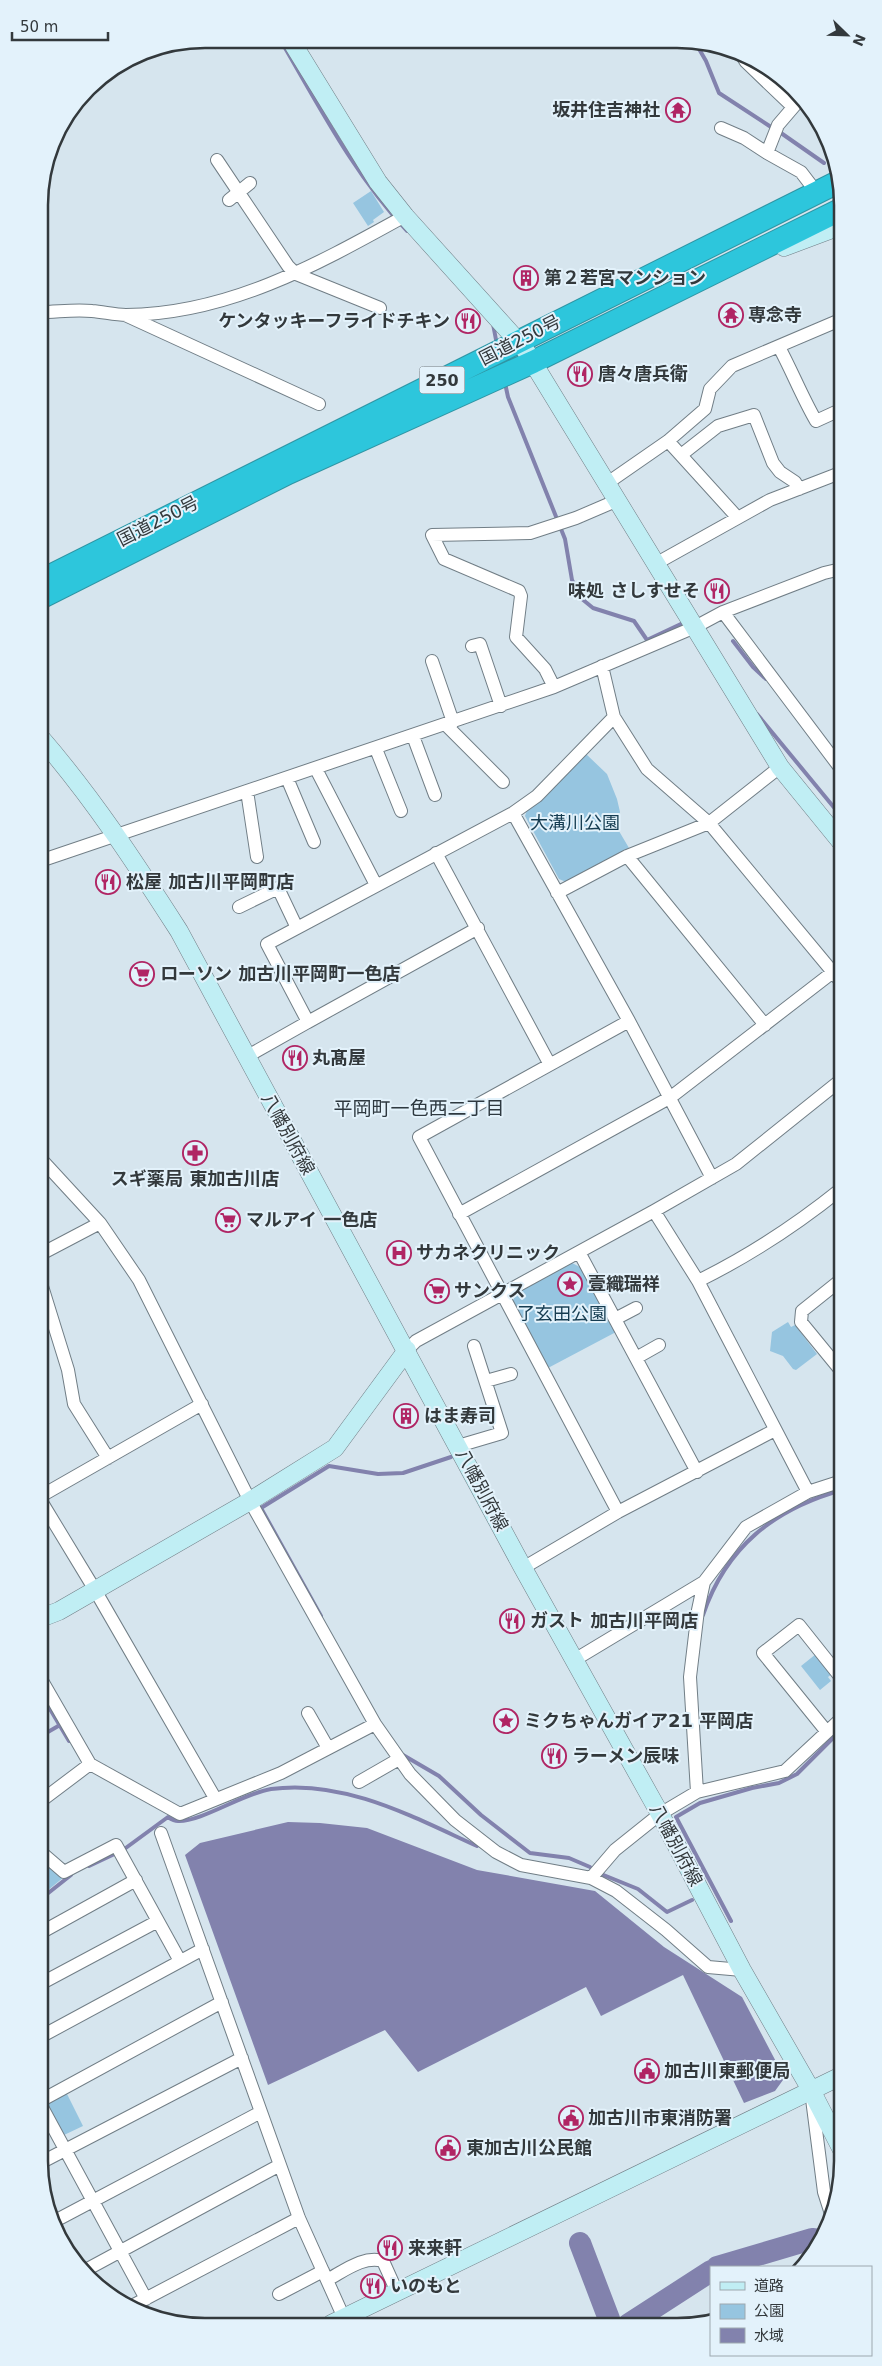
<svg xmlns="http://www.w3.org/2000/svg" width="882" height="2366" viewBox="0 0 882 2366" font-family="'DejaVu Sans','Noto Sans JP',sans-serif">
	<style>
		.green { fill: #96c5e0 }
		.water { fill: #8282ad }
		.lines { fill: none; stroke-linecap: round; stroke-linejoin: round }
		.stream { stroke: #8282ad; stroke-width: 4 }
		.river { stroke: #8282ad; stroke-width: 22 }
		.street-casing { stroke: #717e86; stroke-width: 14 }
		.secondary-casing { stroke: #717e86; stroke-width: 19 }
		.highway-casing { stroke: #2f95a4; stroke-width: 24 }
		.street { stroke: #fff; stroke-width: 12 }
		.secondary { stroke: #c0eef4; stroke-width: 18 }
		.highway { stroke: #2dc6dc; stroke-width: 22 }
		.labels { text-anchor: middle; stroke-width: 4; stroke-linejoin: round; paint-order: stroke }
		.shield { fill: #e3f2fb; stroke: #687075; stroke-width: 1 }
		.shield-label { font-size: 16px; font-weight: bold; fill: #33393c }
		.poi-label { font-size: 18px; font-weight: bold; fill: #33393c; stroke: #e3f2fb; text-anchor: start }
		.street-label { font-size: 18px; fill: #33393c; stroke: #e3f2fb }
		.park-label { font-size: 18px; fill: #153c51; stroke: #e3f2fb }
		.neighbourhood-label { font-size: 19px; fill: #2e3940; stroke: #e3f2fb }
		.rim { fill: none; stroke: #33393c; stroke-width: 2.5 }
	</style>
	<rect width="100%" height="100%" fill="#d6e5ee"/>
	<path class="green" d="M 371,191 L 384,212 L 373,220 L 374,222 L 368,226 L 353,203 Z
		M 586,754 L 607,774 L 617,799 L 620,812 L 616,826 L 629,848 L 566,882 L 559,879 L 525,816 L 528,807 Z
		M 572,1263 L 580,1267 L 616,1332 L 548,1368 L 512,1303 L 516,1293 Z
		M 788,1322 L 791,1327 L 795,1325 L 817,1354 L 796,1370 L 793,1369 L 783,1356 L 770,1351 L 772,1332 Z
		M 816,1654 L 832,1674 L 828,1677 L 831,1681 L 820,1690 L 801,1666 Z
		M 42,1858 L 64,1877 L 42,1895 Z
		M 66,2092 L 83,2126 L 64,2135 L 48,2107 L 50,2100 Z"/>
	<path class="water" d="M 288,1822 L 320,1823 L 367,1828 L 477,1870 L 595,1891 L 664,1947 L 742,1997 L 782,2073 L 783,2080 L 775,2091 L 744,2103 L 683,1975 L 601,2016 L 586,1987 L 418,2072 L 385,2030 L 268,2085 L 185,1855 L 200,1843 Z"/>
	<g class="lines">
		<path class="stream" d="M 281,41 C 319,106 355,176 407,231
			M 695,42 L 706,61 L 719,93 L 771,127
			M 781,133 L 824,163
			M 493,324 L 497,345
			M 505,383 L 508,397 L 565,539 L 572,580 L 582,599 L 593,608 L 634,621 L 647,640 L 683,623 L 685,625
			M 733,641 L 753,667 L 766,679
			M 757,714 L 841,816
			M 703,1615 C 726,1547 774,1509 842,1490
			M 321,1616 L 261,1508 L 329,1466 L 378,1474 L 403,1473 L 451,1457
			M 41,1694 L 69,1741
			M 41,1736 L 60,1725
			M 403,1755 L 439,1776 L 481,1815 L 530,1853 L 569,1858 L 590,1867
			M 89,1866 L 123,1850 L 168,1817 C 171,1819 175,1821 178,1821 C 201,1822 244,1793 271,1789 C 344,1779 413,1817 477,1846
			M 601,1874 L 638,1889 L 667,1912 L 692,1900
			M 42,1898 L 71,1875
			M 731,1921 L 676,1817 L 700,1803 L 752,1788 L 779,1783 L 797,1774 L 842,1729"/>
		<path class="river" d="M 580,2243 L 609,2319
			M 717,2267 L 812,2239 L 821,2240
			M 629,2324 L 711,2271"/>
		<defs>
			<path id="street" d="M 741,54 L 746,62 L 793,107
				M 802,97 L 778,125 L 767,153 L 801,172 L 817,193
				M 721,128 L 744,138 L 767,153
				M 217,160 L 288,266 L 296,274 L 380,308
				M 229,200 L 250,183
				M 39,312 C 57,312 75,309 92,311 C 104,312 115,315 126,315 C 229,314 318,264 405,216
				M 125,315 L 319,404
				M 779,347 C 792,371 802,397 816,421 L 840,410
				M 668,441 L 737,517
				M 681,455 L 718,426 L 754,415 L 773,463 L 780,472 L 795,482 L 799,489
				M 606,484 L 668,441 L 705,409 L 710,389 L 732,366 L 840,320
				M 657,563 L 770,500 L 840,473
				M 723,612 L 841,769
				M 472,646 L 480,644 L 501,706
				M 432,661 L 453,722
				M 602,666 L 614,717 L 647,769 L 709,823 L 841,982
				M 554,687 L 545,669 L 516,637 L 521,596 L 519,591 L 444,559 L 432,535 L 530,533 L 576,518 L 618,500
				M 446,725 L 503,782
				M 413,736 L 435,795
				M 376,749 L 401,811
				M 316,769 L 376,885
				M 287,778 L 314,842
				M 247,791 L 257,857
				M 513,813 L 629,1021 L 712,1178
				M 436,853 L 549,1063
				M 627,856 L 765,1025
				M 40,861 L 554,687 L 695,627 L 723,612 L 824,573 L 841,569
				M 557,893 L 627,856 L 709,823 L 780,767
				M 239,907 L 278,888 L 297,928
				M 308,1022 L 478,928
				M 246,1057 L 308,1022 L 267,944 L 513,813 L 537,796 L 614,717
				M 41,1159 L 100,1223 L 139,1280 L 250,1501 L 375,1724 L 410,1774 L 455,1820 L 496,1852 L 521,1865 L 591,1878 L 616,1891 L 666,1930 L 708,1967 L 742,1970
				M 654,1211 L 698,1281 L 808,1492
				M 459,1214 L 671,1097 L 833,972
				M 579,1252 L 697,1472
				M 41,1254 L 100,1223
				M 842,1279 L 802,1311 L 801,1322 L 842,1372
				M 698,1281 C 751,1255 795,1226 841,1189
				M 41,1283 L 68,1370 L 74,1404 L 108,1458
				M 615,1319 L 636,1308
				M 407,1350 L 416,1341 L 654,1211 L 736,1164 L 841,1080
				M 636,1358 L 659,1345
				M 486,1381 L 511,1374
				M 458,1446 L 502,1433 L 474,1346
				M 41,1496 L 202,1404
				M 41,1501 L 95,1590 L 215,1798
				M 618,1512 L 419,1137 L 629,1021
				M 523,1568 L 618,1512 L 775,1430
				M 576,1659 L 704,1582 L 746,1527 L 808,1492 L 842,1481
				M 41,1679 L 90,1764 L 180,1814 L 281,1773 L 375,1724
				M 308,1713 L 328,1748
				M 827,1732 L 763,1653 L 799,1625 L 842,1679
				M 359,1782 L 399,1759
				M 697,1792 L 690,1677 L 698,1610 L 704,1582
				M 41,1801 L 90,1764
				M 161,1833 L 299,2218 L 344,2318
				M 42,1853 L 64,1872 L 116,1845 L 180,1961
				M 591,1878 L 615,1850 L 660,1814 L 697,1792 L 785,1771 L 842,1718
				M 42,1932 L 136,1880
				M 42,1983 L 158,1921
				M 42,2036 L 203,1949
				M 812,2099 L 824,2192 L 832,2217
				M 42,2100 L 222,2002
				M 42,2107 L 146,2299
				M 42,2162 L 242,2058
				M 53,2222 L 261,2112
				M 82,2272 L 280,2165
				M 327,2280 C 344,2271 364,2255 383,2261 L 397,2292
				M 279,2294 L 323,2271
				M 128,2308 L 299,2218"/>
			<path id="secondary" d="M 290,39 L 378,182 L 405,216 L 524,348 L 780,767 L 841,842
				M 784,247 L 840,226
				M 40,737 C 93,798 136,864 179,931 L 523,1568 L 660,1814 L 742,1970 L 811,2090 L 843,2152
				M 41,1618 L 59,1611 L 250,1501 L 335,1448 L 407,1350
				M 331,2324 L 843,2075"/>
			<path id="highway" d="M 40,581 L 840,181
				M 40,598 L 288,473 L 533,362 L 840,210"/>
		</defs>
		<use href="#street" class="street-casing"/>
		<use href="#secondary" class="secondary-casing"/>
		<use href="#highway" class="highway-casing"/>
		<use href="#street" class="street"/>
		<use href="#secondary" class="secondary"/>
		<use href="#highway" class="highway"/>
	</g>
	<defs>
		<symbol id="temple-ring" viewBox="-11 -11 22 22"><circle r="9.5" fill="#e3f2fb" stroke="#b02564" stroke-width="1.5"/><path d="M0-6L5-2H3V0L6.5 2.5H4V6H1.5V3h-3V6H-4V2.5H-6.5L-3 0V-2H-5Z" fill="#b02564"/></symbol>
		<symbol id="building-ring" viewBox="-11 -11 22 22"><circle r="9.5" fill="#e3f2fb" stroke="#b02564" stroke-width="1.5"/><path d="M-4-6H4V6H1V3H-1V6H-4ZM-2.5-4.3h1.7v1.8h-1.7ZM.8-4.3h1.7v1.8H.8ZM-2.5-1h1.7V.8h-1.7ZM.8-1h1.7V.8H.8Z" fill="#b02564"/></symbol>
		<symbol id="restaurant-ring" viewBox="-11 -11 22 22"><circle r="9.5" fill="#e3f2fb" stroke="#b02564" stroke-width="1.5"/><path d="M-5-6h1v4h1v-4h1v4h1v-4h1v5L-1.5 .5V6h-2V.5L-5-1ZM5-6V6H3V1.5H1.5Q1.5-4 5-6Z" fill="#b02564"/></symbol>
		<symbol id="supermarket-ring" viewBox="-11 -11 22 22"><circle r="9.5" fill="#e3f2fb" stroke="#b02564" stroke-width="1.5"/><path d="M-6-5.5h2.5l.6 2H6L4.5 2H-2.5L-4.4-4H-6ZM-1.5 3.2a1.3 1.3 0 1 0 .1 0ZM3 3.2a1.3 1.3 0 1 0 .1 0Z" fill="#b02564"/></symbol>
		<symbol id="pharmacy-ring" viewBox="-11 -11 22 22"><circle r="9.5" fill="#e3f2fb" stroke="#b02564" stroke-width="1.5"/><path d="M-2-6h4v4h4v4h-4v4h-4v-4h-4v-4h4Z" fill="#b02564"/></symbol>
		<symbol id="hospital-ring" viewBox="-11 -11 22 22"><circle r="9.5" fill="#e3f2fb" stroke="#b02564" stroke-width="1.5"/><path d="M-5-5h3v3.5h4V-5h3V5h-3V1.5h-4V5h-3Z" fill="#b02564"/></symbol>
		<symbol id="sight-ring" viewBox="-11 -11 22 22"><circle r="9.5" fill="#e3f2fb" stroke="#b02564" stroke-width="1.5"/><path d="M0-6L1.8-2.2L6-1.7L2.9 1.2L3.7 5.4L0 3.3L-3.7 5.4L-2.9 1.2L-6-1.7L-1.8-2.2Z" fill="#b02564"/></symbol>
		<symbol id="civic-ring" viewBox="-11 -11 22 22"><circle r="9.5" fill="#e3f2fb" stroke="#b02564" stroke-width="1.5"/><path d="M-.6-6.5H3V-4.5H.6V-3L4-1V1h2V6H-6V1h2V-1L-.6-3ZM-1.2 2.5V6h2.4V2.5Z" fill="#b02564"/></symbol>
	</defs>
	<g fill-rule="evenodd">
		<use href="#temple-ring" x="664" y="96" width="28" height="28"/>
		<use href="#building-ring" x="512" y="264" width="28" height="28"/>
		<use href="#temple-ring" x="717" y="301" width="28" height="28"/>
		<use href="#restaurant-ring" x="454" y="307" width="28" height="28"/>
		<use href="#restaurant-ring" x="566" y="360" width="28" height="28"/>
		<use href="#restaurant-ring" x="703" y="577" width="28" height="28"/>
		<use href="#restaurant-ring" x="94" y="868" width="28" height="28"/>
		<use href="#supermarket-ring" x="128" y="960" width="28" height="28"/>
		<use href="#restaurant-ring" x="281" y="1044" width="28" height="28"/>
		<use href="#pharmacy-ring" x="181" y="1139" width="28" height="28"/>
		<use href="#supermarket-ring" x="214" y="1206" width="28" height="28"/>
		<use href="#hospital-ring" x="385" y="1239" width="28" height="28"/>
		<use href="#sight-ring" x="556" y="1270" width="28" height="28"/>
		<use href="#supermarket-ring" x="423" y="1277" width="28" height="28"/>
		<use href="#building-ring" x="392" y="1402" width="28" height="28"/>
		<use href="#restaurant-ring" x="498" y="1607" width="28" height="28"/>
		<use href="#sight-ring" x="492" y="1707" width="28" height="28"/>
		<use href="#restaurant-ring" x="540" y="1742" width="28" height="28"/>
		<use href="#civic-ring" x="633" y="2057" width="28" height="28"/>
		<use href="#civic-ring" x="557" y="2104" width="28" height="28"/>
		<use href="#civic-ring" x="434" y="2134" width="28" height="28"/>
		<use href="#restaurant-ring" x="376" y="2234" width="28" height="28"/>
		<use href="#restaurant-ring" x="359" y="2272" width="28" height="28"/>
	</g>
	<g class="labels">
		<rect class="shield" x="419.5" y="366.5" width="45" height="27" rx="4"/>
		<g class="shield-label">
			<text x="442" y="386">250</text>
		</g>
		<g class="poi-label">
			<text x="660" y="116" text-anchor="end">坂井住吉神社</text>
			<text x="544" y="284">第２若宮マンション</text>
			<text x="748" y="321">専念寺</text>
			<text x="450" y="327" text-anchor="end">ケンタッキーフライドチキン</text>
			<text x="598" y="380">唐々唐兵衛</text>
			<text x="700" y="597" text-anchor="end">味処 さしすせそ</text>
			<text x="126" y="888">松屋 加古川平岡町店</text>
			<text x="160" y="980">ローソン 加古川平岡町一色店</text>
			<text x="312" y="1064">丸髙屋</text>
			<text x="195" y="1185" text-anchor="middle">スギ薬局 東加古川店</text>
			<text x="246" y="1226">マルアイ 一色店</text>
			<text x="416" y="1259">サカネクリニック</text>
			<text x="588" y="1290">壹織瑞祥</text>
			<text x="454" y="1297">サンクス</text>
			<text x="424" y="1422">はま寿司</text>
			<text x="530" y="1627">ガスト 加古川平岡店</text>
			<text x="524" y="1727">ミクちゃんガイア21 平岡店</text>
			<text x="572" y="1762">ラーメン辰味</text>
			<text x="664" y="2077">加古川東郵便局</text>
			<text x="588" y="2124">加古川市東消防署</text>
			<text x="466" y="2154">東加古川公民館</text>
			<text x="408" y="2254">来来軒</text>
			<text x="390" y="2292">いのもと</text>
		</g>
		<g class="street-label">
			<text transform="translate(520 340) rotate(-27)" y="6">国道250号</text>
			<text transform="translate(158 521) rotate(-27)" y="6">国道250号</text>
			<text transform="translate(288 1134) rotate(61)" y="6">八幡別府線</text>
			<text transform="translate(482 1490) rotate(62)" y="6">八幡別府線</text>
			<text transform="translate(676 1845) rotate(62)" y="6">八幡別府線</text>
		</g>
		<g class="park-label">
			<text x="575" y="829">大溝川公園</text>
			<text x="562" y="1320">了玄田公園</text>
		</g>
		<g class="neighbourhood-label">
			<text x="419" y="1115">平岡町一色西二丁目</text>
		</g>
	</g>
	<path d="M0 0H882V2366H0ZM205 48H677A157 157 0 0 1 834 205V2161A157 157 0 0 1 677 2318H205A157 157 0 0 1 48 2161V205A157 157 0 0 1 205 48Z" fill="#e3f2fb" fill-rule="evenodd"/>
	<path class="rim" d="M205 48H677A157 157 0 0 1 834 205V2161A157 157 0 0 1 677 2318H205A157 157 0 0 1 48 2161V205A157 157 0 0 1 205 48Z"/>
	<rect x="710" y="2266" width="162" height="90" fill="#e3f2fb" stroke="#9da8af"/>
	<rect x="720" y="2282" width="25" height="8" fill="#c0eef4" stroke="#9da8af"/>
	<text x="754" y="2291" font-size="15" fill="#33393c">道路</text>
	<rect x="720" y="2304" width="25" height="15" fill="#96c5e0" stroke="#9da8af"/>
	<text x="754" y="2316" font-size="15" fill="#33393c">公園</text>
	<rect x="720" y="2328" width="25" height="15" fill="#8282ad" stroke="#9da8af"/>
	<text x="754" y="2341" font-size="15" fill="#33393c">水域</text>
	<g transform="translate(847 35) rotate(113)" stroke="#e3f2fb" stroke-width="4" paint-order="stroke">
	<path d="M0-4L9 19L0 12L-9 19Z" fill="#33393c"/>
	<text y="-8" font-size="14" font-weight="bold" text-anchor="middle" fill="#33393c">N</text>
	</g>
	<path d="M12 32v8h96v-8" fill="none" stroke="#33393c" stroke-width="2.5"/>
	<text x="20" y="32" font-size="15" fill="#33393c" stroke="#e3f2fb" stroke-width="4" paint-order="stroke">50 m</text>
</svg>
